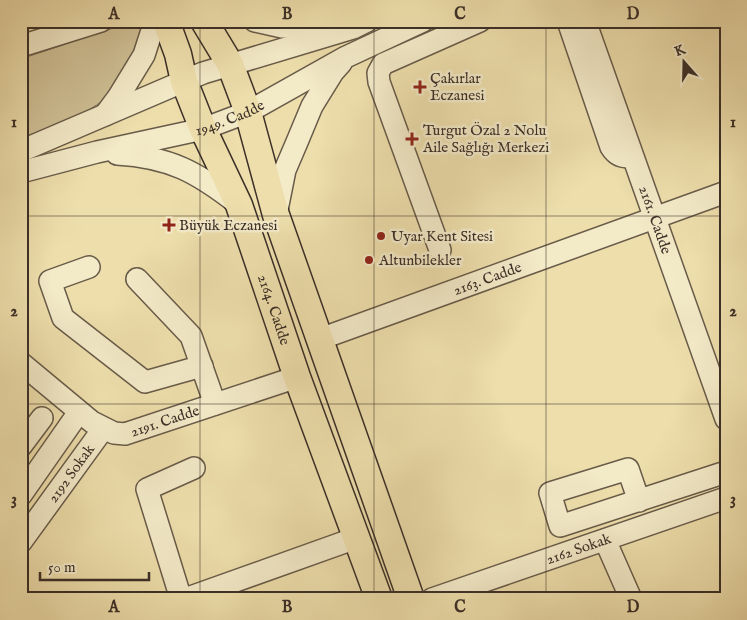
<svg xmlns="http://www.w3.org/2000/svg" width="747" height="620" viewBox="0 0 747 620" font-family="'IM FELL English',serif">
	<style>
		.green { fill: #cfc095; stroke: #85785e }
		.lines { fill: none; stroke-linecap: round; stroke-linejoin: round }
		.minor-casing { stroke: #685b49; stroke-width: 24 }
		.major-casing { stroke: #3b2f28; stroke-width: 29 }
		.minor { stroke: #f3eac8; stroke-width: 21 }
		.major { stroke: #eddeab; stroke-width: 26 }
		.grid { fill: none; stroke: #3b2f28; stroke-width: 1; stroke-opacity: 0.55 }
		.poi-dot { fill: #8f2418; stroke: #f3eac8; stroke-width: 2 }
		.labels { text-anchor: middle; stroke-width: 5; stroke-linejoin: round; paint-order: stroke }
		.poi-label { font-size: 15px; fill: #3b2f28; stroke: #f3eac8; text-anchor: start }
		.street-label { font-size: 15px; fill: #3b2f28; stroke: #f3eac8 }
		.neatline { fill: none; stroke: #3b2f28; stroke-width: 2 }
		.grid-label { font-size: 16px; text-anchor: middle; font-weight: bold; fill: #3b2f28 }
	</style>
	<rect width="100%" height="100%" fill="#eddeab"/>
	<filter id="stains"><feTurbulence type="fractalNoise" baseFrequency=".004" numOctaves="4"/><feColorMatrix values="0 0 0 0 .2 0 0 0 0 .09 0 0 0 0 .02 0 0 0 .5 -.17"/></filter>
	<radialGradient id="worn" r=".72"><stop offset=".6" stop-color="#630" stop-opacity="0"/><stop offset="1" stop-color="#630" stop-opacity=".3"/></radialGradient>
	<path class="green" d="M 134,21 L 143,21 L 138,42 L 124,71 L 104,100 L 75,119 L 21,138 L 21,59 Z"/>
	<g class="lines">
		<defs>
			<g id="minor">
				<path d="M 255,21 L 282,27 L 335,27"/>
				<path d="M 568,21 L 611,147 C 616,155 623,158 632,156"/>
				<path id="s1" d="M 585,21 L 726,419"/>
				<path d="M 21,46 L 101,21"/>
				<path d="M 105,115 L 119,96 L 144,55 L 155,21"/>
				<path d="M 21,151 L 203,73 L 353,28 L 367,21"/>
				<path d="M 117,154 C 170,157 197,172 238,204"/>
				<path id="s2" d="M 21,172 L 97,152 L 203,129 L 248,112 L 346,57 L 423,21"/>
				<path d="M 276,215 L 285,170 L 297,142 L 312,106 L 333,72 L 341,63"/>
				<path d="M 440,250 L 379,82 L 378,73 L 383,64 L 480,21"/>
				<path d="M 89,267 L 50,281 L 63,318 L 145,382 L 202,366"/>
				<path d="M 137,279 L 191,336 L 215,404"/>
				<path id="s3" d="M 320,339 L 726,192"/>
				<path id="s4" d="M 21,363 L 92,422 L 114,433 L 125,434 L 297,377"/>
				<path d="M 21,446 L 42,418"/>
				<path d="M 21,495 L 79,412"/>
				<path d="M 639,501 L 628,469 L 550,493 L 560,526 L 726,472"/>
				<path d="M 605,540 L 631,599"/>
				<path id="s5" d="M 21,542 L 103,429"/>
				<path d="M 181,599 L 147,489 L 194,468"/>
				<path d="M 185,599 L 356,538"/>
				<path id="s6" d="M 432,599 L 726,498"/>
			</g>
			<g id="major">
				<path id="s7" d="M 166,21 L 178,54 L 184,81 L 203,129 L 239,205 L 297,377 L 379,599"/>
				<path d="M 204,21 L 230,64 L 248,112 L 276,215 L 411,599"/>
			</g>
		</defs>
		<use href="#minor" class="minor-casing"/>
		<use href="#major" class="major-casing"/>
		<use href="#minor" class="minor"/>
		<use href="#major" class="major"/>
	</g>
	<path class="grid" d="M 200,21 L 200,599M 374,21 L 374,599M 546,21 L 546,599M 21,216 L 726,216M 21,404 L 726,404"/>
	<g class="poi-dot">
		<path d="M417.5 79.5h5v5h5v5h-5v5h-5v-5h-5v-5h5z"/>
		<path d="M409.5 131.5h5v5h5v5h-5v5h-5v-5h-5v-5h5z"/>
		<path d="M166.5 217.5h5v5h5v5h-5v5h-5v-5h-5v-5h5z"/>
		<circle cx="381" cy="236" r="5"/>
		<circle cx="369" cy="260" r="5"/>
	</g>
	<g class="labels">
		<g class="poi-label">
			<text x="430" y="83">Çakırlar<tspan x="430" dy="17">Eczanesi</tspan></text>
			<text x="423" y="135">Turgut Özal 2 Nolu<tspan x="423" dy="17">Aile Sağlığı Merkezi</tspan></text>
			<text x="179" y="230">Büyük Eczanesi</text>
			<text x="391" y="241">Uyar Kent Sitesi</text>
			<text x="379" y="265">Altunbilekler</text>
		</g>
		<g class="street-label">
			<text dy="5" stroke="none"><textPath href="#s2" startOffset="216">1949. Cadde</textPath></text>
			<text dy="5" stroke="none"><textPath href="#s1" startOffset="211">2161. Cadde</textPath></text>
			<text dy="5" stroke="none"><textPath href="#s3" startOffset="178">2163. Cadde</textPath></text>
			<text dy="5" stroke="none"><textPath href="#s7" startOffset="309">2164. Cadde</textPath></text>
			<text dy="5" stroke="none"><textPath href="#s4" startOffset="170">2191. Cadde</textPath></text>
			<text dy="5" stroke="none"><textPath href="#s5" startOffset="85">2192 Sokak</textPath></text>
			<text dy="5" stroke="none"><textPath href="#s6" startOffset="155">2162 Sokak</textPath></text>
		</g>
	</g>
	<rect width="747" height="620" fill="none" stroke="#eddeab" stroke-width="55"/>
	<g transform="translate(684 62) rotate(340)" stroke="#f3eac8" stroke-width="4" paint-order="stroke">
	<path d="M0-4L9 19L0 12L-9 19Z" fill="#3b2f28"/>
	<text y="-8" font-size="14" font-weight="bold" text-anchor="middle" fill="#3b2f28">K</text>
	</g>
	<path d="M40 572v8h109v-8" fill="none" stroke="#3b2f28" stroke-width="2.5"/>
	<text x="48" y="572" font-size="15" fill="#3b2f28" stroke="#f3eac8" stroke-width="4" paint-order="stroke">50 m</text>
	<rect x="28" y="28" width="692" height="564" class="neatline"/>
	<g class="grid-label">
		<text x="114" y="19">A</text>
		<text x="287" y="19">B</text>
		<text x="460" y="19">C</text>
		<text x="633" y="19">D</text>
		<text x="14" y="127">1</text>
		<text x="733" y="127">1</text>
		<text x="14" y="316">2</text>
		<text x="733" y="316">2</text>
		<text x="14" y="504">3</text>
		<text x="733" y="504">3</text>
		<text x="114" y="612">A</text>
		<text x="287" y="612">B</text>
		<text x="460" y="612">C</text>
		<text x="633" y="612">D</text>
	</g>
	<rect width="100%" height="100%" filter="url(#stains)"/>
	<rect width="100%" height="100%" fill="url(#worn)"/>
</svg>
